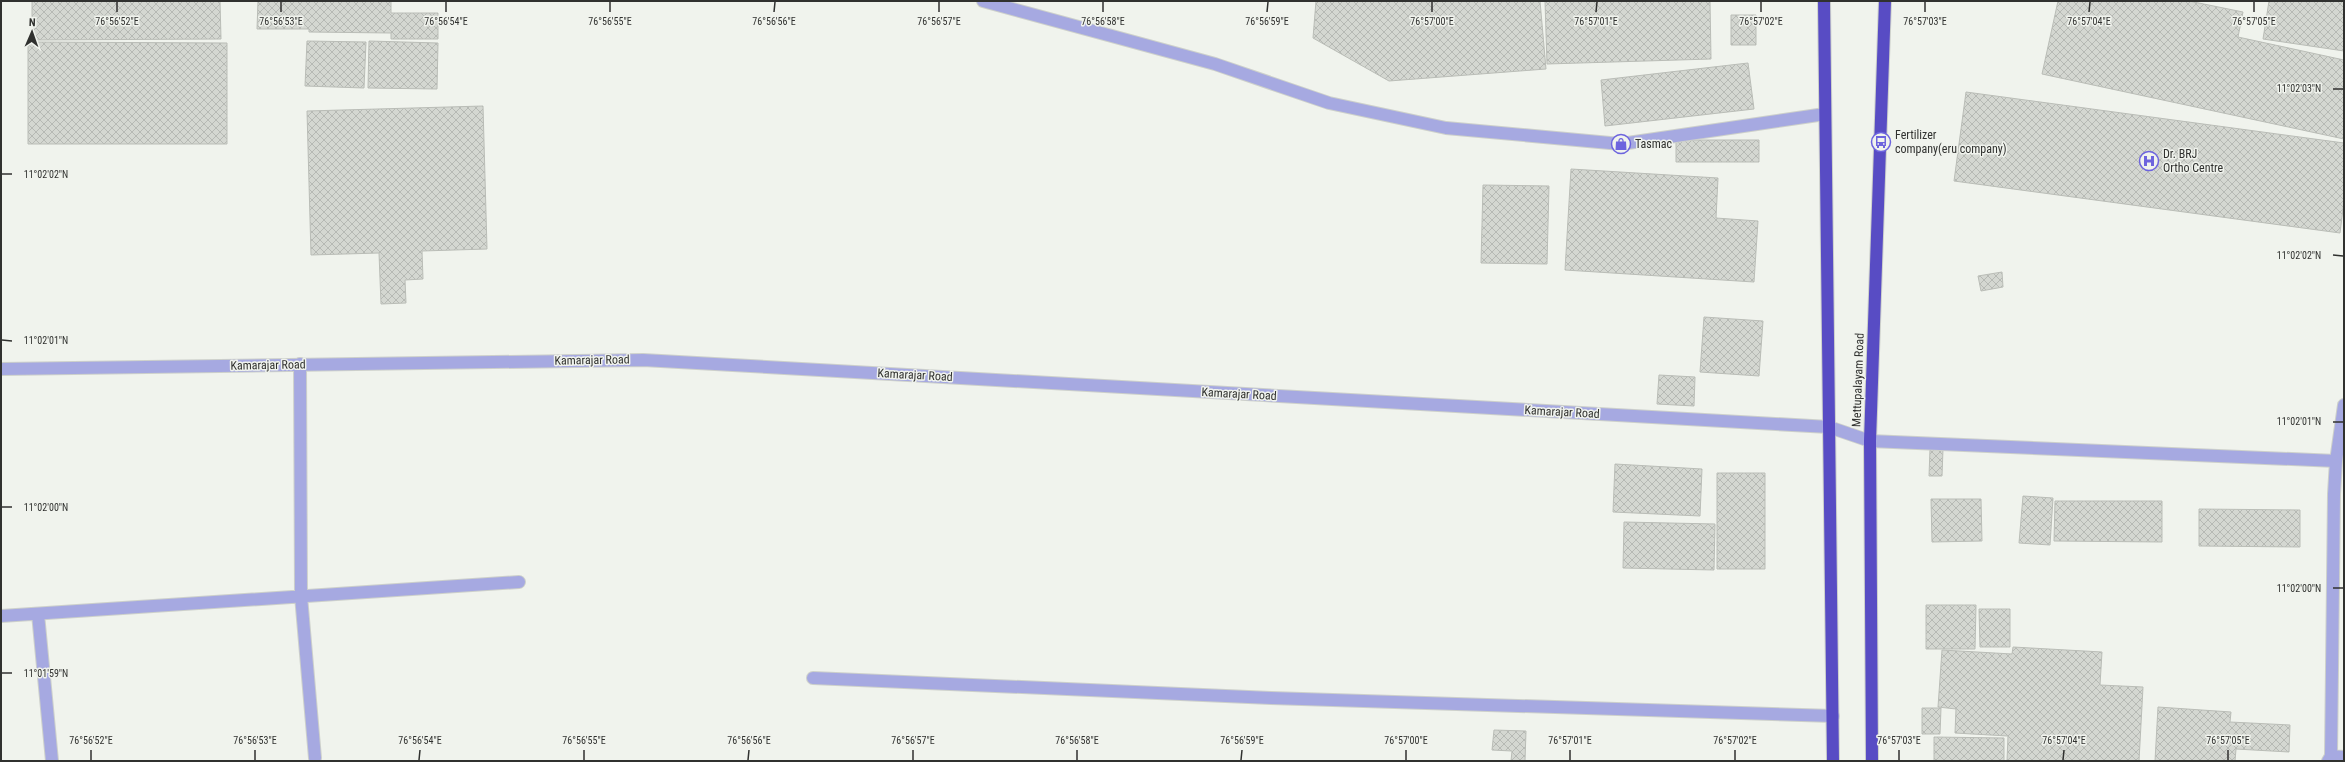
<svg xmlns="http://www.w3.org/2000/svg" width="2345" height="762" viewBox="0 0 2345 762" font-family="'Roboto Condensed',sans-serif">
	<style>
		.building { fill: url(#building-cross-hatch); stroke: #babdb7 }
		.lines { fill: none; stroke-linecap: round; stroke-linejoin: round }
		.minor-casing { stroke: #cdd0cb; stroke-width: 14 }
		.highway-casing { stroke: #cdd0cb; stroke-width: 14 }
		.minor { stroke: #a6a9e1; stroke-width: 12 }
		.highway { stroke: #584cc4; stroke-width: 12 }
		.ticks { fill: none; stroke: #30312f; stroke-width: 1.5 }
		.labels { text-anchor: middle; stroke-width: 3; stroke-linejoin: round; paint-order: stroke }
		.poi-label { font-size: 12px; fill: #30312f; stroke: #f0f3ed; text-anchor: start }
		.street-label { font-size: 12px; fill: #30312f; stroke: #f0f3ed }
		.ticks-label { font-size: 10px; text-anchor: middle; fill: #30312f; stroke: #f0f3ed; stroke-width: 3; stroke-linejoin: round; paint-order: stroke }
	</style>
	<defs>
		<pattern id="building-cross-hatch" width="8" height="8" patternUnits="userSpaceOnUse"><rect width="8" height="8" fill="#d4d7d1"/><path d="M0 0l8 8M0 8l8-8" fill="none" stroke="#b6b9b4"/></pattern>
	</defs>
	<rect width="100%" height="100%" fill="#f0f3ed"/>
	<path class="building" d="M 32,1 L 220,1 L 221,39 L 32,40 Z
		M 258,1 L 391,1 L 391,13 L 438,13 L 438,39 L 391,39 L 391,33 L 309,32 L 309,29 L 257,29 Z
		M 1316,1 L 1540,1 L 1546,69 L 1389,81 L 1313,38 Z
		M 1545,1 L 1710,1 L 1711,59 L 1547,64 Z
		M 2058,1 L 2189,1 L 2243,12 L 2238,37 L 2344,60 L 2344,139 L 2042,74 Z
		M 2269,1 L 2344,1 L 2344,51 L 2263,39 Z
		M 1731,15 L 1756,15 L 1756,45 L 1731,45 Z
		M 307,41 L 366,42 L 364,88 L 305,86 Z
		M 369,41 L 438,43 L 437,89 L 368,88 Z
		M 28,42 L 227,43 L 227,144 L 28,144 Z
		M 1748,63 L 1754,109 L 1605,126 L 1601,80 Z
		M 1966,92 L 2344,143 L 2344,201 L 2340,233 L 1954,181 Z
		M 483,106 L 487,249 L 422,251 L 423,279 L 405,280 L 406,303 L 381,304 L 379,253 L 311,255 L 307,111 Z
		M 1676,140 L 1759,140 L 1759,162 L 1676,162 Z
		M 1571,169 L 1718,178 L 1716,218 L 1758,221 L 1754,282 L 1565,270 Z
		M 1483,185 L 1549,186 L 1547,264 L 1481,263 Z
		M 2002,272 L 2003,287 L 1981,291 L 1978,276 Z
		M 1704,317 L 1763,321 L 1759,376 L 1700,372 Z
		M 1659,375 L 1695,377 L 1694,406 L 1657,404 Z
		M 1930,449 L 1943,449 L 1942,476 L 1929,476 Z
		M 1615,464 L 1702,469 L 1700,516 L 1613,512 Z
		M 1717,473 L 1765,473 L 1765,569 L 1717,569 Z
		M 2023,496 L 2053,498 L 2050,545 L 2019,543 Z
		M 1931,499 L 1981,499 L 1982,541 L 1932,542 Z
		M 2055,501 L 2162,501 L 2162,542 L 2054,541 Z
		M 2199,509 L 2300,510 L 2300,547 L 2199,546 Z
		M 1624,522 L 1715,524 L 1714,570 L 1623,568 Z
		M 1926,605 L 1976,605 L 1975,649 L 1926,649 Z
		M 1979,609 L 2010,609 L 2010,647 L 1980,647 Z
		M 2013,647 L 2102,652 L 2100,685 L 2143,687 L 2139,761 L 2007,761 L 2008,736 L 1955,733 L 1956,709 L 1938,707 L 1942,650 L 2012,654 Z
		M 2158,707 L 2231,712 L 2230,722 L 2290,725 L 2289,752 L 2236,749 L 2235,761 L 2155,761 Z
		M 1922,708 L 1941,708 L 1940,734 L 1922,734 Z
		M 1494,730 L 1526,731 L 1525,761 L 1511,761 L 1512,751 L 1492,750 Z
		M 1934,737 L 2004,738 L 2004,761 L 1934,761 Z"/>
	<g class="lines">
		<defs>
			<path id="minor" d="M 983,1 L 1215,64 L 1329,103 L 1446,128 L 1621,144 L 1825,114
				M 300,364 L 301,596 L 315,758
				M 1,369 L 643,360 L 1829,427 L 1870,441 L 2336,461 L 2344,405
				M 38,614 L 52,761
				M 1,616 L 519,582
				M 813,678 L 1271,698 L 1833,716
				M 2331,756 L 2344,757
				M 2328,761 L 2331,756 L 2334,494 L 2336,461"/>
			<path id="highway" d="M 1824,1 L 1833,761
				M 1872,761 L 1870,441 L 1885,1"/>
		</defs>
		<use href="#minor" class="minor-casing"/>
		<use href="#highway" class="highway-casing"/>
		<use href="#minor" class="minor"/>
		<use href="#highway" class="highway"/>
	</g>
	<path class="ticks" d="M 117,12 L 117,2M 281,12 L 281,2M 446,12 L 446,2M 610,12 L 610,2M 774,12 L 775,2M 939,12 L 939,2M 1103,12 L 1103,2M 1267,12 L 1268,2M 1432,12 L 1432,2M 1596,12 L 1597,2M 1761,12 L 1761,2M 1925,12 L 1925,2M 2089,12 L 2090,2M 2254,12 L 2254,2M 2333,89 L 2343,89M 2,174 L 12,174M 2333,255 L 2343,256M 2,340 L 12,341M 2333,422 L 2343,422M 2,507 L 12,507M 2333,588 L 2343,588M 2,673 L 12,673M 91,760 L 91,750M 255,760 L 255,750M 419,760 L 420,750M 584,760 L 584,750M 748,760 L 749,750M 913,760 L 913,750M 1077,760 L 1077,750M 1241,760 L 1242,750M 1406,760 L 1406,750M 1570,760 L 1570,750M 1735,760 L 1735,750M 1899,760 L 1899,750M 2063,760 L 2064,750M 2228,760 L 2228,750"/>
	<defs>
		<symbol id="bus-ring" viewBox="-11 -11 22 22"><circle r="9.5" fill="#f0f3ed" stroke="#6d64de" stroke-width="1.5"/><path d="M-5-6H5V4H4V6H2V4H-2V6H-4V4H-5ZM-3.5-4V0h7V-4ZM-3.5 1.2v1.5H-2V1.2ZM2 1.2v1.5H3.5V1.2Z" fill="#6d64de"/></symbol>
		<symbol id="shop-ring" viewBox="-11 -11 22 22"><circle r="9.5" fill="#f0f3ed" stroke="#6d64de" stroke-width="1.5"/><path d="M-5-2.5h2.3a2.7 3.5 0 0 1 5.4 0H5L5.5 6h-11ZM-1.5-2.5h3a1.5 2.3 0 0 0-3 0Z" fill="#6d64de"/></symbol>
		<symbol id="hospital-ring" viewBox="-11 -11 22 22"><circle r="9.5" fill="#f0f3ed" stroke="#6d64de" stroke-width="1.5"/><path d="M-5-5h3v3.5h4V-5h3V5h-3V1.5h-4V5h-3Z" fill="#6d64de"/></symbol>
	</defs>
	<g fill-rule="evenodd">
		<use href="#bus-ring" x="1870" y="131" width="22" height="22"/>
		<use href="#shop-ring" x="1610" y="133" width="22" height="22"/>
		<use href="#hospital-ring" x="2138" y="150" width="22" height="22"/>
	</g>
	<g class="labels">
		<g class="poi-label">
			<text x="1895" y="139">Fertilizer<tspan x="1895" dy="14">company(eru company)</tspan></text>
			<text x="1635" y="148">Tasmac</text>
			<text x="2163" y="158">Dr. BRJ<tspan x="2163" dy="14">Ortho Centre</tspan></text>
		</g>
		<g class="street-label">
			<text transform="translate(592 360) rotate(-1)" y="4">Kamarajar Road</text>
			<text transform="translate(268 365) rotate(-1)" y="4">Kamarajar Road</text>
			<text transform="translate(915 375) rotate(3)" y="4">Kamarajar Road</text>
			<text transform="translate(1858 380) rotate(-88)" y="4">Mettupalayam Road</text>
			<text transform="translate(1239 394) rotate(3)" y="4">Kamarajar Road</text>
			<text transform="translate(1562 412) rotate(3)" y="4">Kamarajar Road</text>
		</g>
	</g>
	<g class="ticks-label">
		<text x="117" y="25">76°56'52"E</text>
		<text x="281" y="25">76°56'53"E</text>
		<text x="446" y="25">76°56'54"E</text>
		<text x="610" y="25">76°56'55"E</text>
		<text x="774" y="25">76°56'56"E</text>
		<text x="939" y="25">76°56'57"E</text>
		<text x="1103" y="25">76°56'58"E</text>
		<text x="1267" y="25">76°56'59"E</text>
		<text x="1432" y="25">76°57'00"E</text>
		<text x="1596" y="25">76°57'01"E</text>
		<text x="1761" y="25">76°57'02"E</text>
		<text x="1925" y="25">76°57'03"E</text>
		<text x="2089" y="25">76°57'04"E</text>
		<text x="2254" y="25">76°57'05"E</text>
		<text x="2299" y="92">11°02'03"N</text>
		<text x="46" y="178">11°02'02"N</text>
		<text x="2299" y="259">11°02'02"N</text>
		<text x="46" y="344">11°02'01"N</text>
		<text x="2299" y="425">11°02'01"N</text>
		<text x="46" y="511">11°02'00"N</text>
		<text x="2299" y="592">11°02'00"N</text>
		<text x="46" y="677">11°01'59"N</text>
		<text x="91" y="744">76°56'52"E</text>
		<text x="255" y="744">76°56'53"E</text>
		<text x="420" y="744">76°56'54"E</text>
		<text x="584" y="744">76°56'55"E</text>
		<text x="749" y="744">76°56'56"E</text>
		<text x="913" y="744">76°56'57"E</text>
		<text x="1077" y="744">76°56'58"E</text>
		<text x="1242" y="744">76°56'59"E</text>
		<text x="1406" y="744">76°57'00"E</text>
		<text x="1570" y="744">76°57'01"E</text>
		<text x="1735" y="744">76°57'02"E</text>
		<text x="1899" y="744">76°57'03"E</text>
		<text x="2064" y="744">76°57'04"E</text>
		<text x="2228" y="744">76°57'05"E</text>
	</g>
	<rect width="2345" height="762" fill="none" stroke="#30312f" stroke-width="4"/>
	<g transform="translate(32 32) rotate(2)" stroke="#f0f3ed" stroke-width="3" paint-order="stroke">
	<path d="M0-3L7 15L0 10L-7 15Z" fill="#30312f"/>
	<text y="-6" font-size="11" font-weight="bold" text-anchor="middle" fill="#30312f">N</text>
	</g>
</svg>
